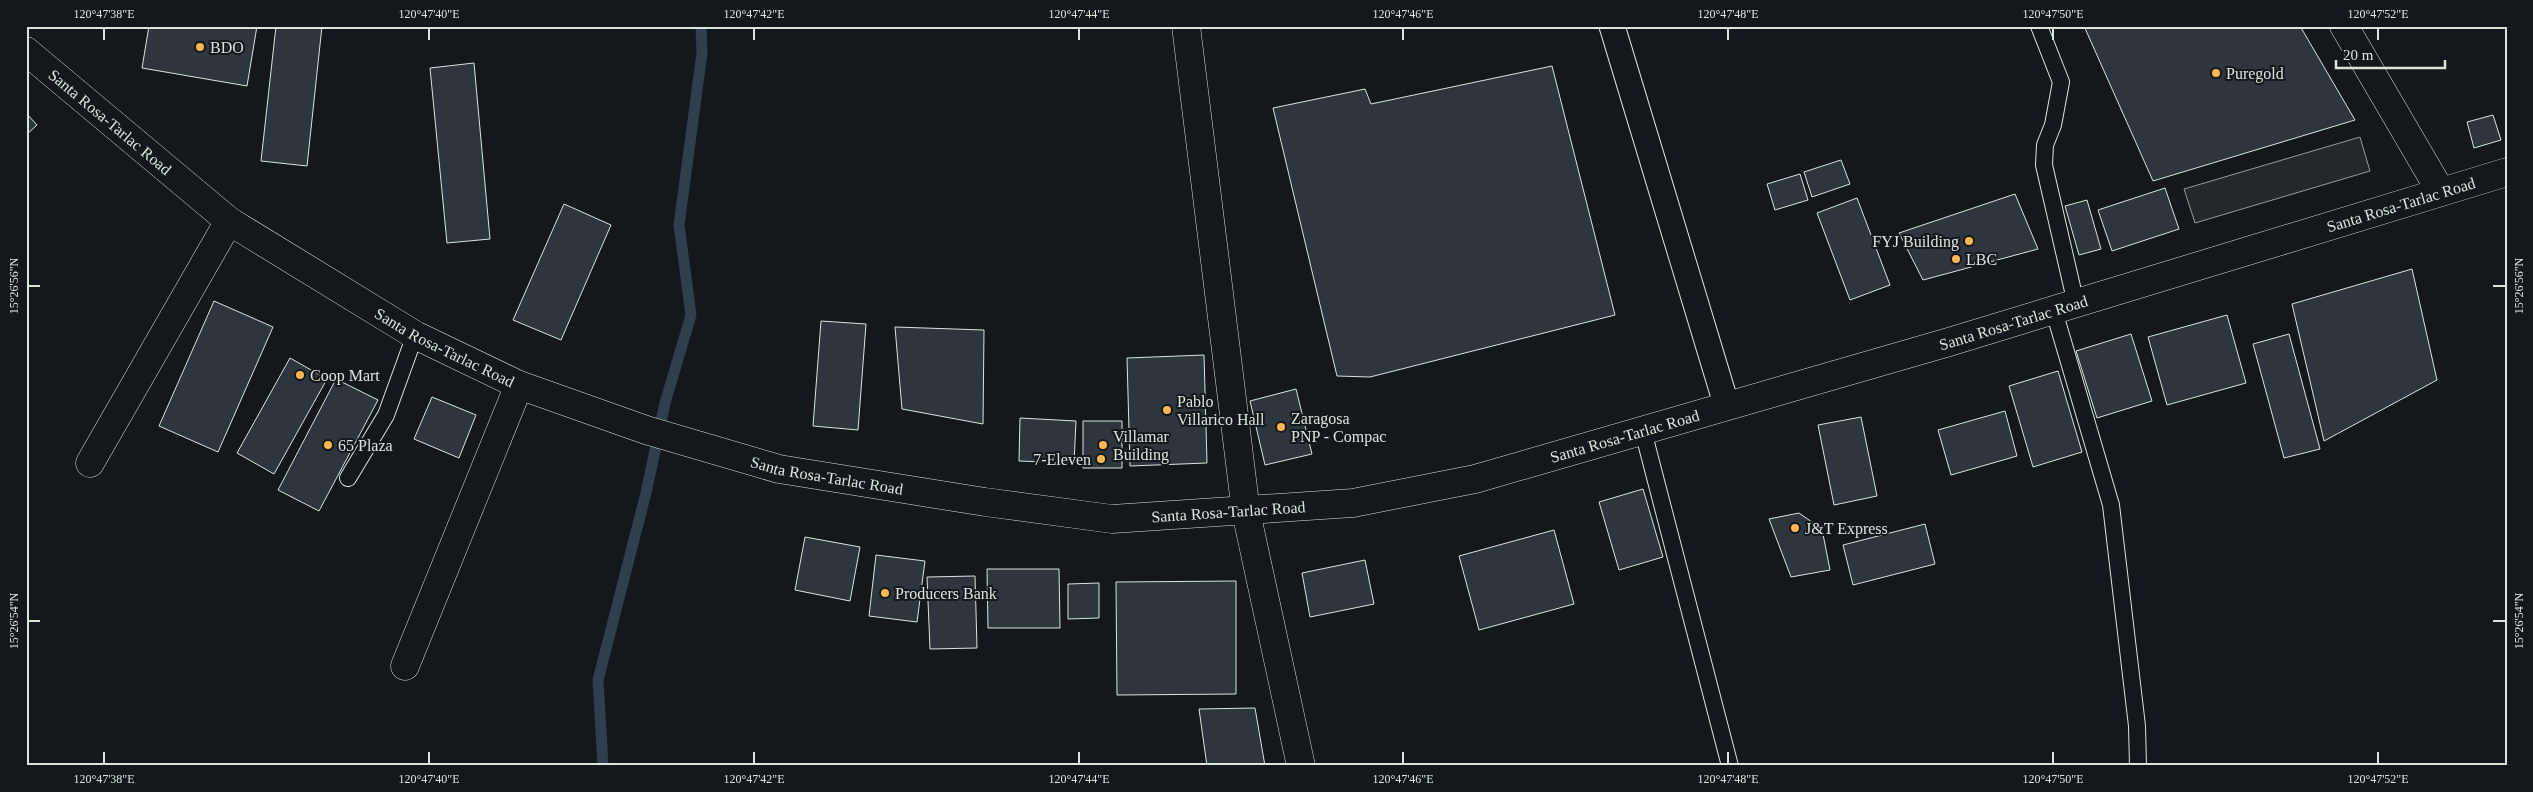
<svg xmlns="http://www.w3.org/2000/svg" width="2533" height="792" viewBox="0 0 2533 792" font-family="Georgia,serif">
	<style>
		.parking { fill: #24282b; stroke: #939e99 }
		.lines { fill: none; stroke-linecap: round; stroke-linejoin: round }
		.stream { stroke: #2f3f4d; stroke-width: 11 }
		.building { fill: #2c363c; stroke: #d8e6dc }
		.service-casing { stroke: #d8e6dc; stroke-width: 18 }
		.pedestrian-casing { stroke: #d8e6dc; stroke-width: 27 }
		.minor-casing { stroke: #d8e6dc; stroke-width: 29 }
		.trunk-casing { stroke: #d8e6dc; stroke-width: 29 }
		.service { stroke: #14181c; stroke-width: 16 }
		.pedestrian { stroke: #14181c; stroke-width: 25 }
		.minor { stroke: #14181c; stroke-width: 28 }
		.trunk { stroke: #14181c; stroke-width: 28 }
		.ticks { fill: none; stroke: #d8e6dc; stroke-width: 2 }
		.poi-dot { fill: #ffb74d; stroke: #14181c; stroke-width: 2 }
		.labels { text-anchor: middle; stroke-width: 4; stroke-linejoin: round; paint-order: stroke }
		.poi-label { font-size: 16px; fill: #d8e6dc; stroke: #14181c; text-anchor: start }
		.street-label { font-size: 16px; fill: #d8e6dc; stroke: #14181c }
		.neatline { fill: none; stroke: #d8e6dc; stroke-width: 2 }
		.ticks-label { font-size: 12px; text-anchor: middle; fill: #d8e6dc }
	</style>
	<rect width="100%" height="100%" fill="#14181c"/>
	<path class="parking" d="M 2360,137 L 2370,171 L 2195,223 L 2184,189 Z"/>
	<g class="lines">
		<path class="stream" d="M 603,766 L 598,680 L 646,493 L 665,403 L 691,315 L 679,225 L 702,53 L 701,26"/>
	</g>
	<path class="building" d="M 149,26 L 257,26 L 247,86 L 142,68 Z
		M 276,26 L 322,26 L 307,166 L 261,161 Z
		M 2084,26 L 2300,26 L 2355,120 L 2153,181 Z
		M 474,63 L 490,239 L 447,243 L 430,68 Z
		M 1552,66 L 1615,315 L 1370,377 L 1337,376 L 1273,108 L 1365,89 L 1371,104 Z
		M 26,113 L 37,125 L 26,135 Z
		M 2493,115 L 2501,140 L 2474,148 L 2467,122 Z
		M 1841,160 L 1850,184 L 1812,197 L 1804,172 Z
		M 1800,174 L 1808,200 L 1775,210 L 1767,184 Z
		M 2165,188 L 2179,229 L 2112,251 L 2098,210 Z
		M 2015,194 L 2038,249 L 1923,280 L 1899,233 Z
		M 1857,198 L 1890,285 L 1850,300 L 1817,213 Z
		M 2087,200 L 2101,249 L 2079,255 L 2065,206 Z
		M 564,204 L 611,225 L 561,340 L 513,320 Z
		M 2412,269 L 2437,380 L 2324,441 L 2292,304 Z
		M 214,301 L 273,327 L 218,452 L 159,426 Z
		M 2227,315 L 2246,383 L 2167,405 L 2148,337 Z
		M 821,321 L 866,324 L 858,430 L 813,426 Z
		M 895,327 L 984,330 L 983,424 L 902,409 Z
		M 2131,334 L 2152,401 L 2097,418 L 2076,351 Z
		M 2289,334 L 2320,449 L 2284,458 L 2253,344 Z
		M 1204,355 L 1207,463 L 1130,466 L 1127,358 Z
		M 290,358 L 327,379 L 274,474 L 237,453 Z
		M 2058,371 L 2082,452 L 2033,467 L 2009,386 Z
		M 336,379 L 378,400 L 319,511 L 278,490 Z
		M 1296,389 L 1312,454 L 1265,465 L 1250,401 Z
		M 432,397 L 476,415 L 459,458 L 414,439 Z
		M 2005,411 L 2017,456 L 1951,475 L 1938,430 Z
		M 1861,417 L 1877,496 L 1834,505 L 1818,425 Z
		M 1020,418 L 1076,421 L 1074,463 L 1019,461 Z
		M 1083,421 L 1122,421 L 1122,468 L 1083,468 Z
		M 1643,489 L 1663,557 L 1619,570 L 1599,502 Z
		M 1799,513 L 1822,529 L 1830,570 L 1791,577 L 1769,519 Z
		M 1925,524 L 1935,564 L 1853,585 L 1843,545 Z
		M 1554,530 L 1574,604 L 1479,630 L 1459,556 Z
		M 805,537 L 860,547 L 850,601 L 795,590 Z
		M 876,555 L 925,561 L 917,622 L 869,616 Z
		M 1365,560 L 1374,604 L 1310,617 L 1302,573 Z
		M 987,569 L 1059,569 L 1060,628 L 988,628 Z
		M 975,576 L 977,648 L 930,649 L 927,577 Z
		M 1236,581 L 1236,694 L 1117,695 L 1116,582 Z
		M 1099,583 L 1099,618 L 1068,619 L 1068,584 Z
		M 1255,708 L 1265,766 L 1207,766 L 1199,709 Z"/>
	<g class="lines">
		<defs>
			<path id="service" d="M 2039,26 L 2061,82 L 2053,125 L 2045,145 L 2044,165 L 2076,304
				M 2054,311 L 2111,505 L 2137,726 L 2138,766
				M 1643,431 L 1730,766
				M 348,478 L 386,415 L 415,335"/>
			<path id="pedestrian" d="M 1612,26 L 1727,407"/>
			<path id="minor" d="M 1186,26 L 1246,512 L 1301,766
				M 2344,26 L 2441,192
				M 90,463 L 229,221
				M 405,666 L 519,385"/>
			<g id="trunk">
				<path id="s1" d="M 26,51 L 229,221 L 415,335 L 519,385 L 646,430 L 779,469 L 985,502 L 1112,519 L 1353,503 L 1475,479 L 1949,342 L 2507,172"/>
			</g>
		</defs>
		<use href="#service" class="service-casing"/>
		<use href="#pedestrian" class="pedestrian-casing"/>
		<use href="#minor" class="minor-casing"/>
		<use href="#trunk" class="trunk-casing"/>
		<use href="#service" class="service"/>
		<use href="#pedestrian" class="pedestrian"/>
		<use href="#minor" class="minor"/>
		<use href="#trunk" class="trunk"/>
	</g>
	<path class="ticks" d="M 104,28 L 104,40M 429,28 L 429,40M 754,28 L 754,40M 1079,28 L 1079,40M 1403,28 L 1403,40M 1728,28 L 1728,40M 2053,28 L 2053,40M 2378,28 L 2378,40M 28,286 L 40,286M 2493,286 L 2506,286M 28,621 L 40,621M 2493,621 L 2506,621M 104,752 L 104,764M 429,752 L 429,764M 754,752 L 754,764M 1079,752 L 1079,764M 1403,752 L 1403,764M 1728,752 L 1728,764M 2053,752 L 2053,764M 2378,752 L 2378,764"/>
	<g class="poi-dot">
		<circle cx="200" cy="47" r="5"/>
		<circle cx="2216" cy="73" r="5"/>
		<circle cx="1969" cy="241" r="5"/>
		<circle cx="1956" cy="259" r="5"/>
		<circle cx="300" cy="375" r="5"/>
		<circle cx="1167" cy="410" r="5"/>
		<circle cx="1281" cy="427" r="5"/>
		<circle cx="328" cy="445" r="5"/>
		<circle cx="1103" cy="445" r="5"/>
		<circle cx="1101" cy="459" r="5"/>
		<circle cx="1795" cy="528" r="5"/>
		<circle cx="885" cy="593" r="5"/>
	</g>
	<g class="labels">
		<g class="poi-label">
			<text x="210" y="53">BDO</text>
			<text x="2226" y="79">Puregold</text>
			<text x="1959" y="247" text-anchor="end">FYJ Building</text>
			<text x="1966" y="265">LBC</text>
			<text x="310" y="381">Coop Mart</text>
			<text x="1177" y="407">Pablo<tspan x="1177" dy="18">Villarico Hall</tspan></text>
			<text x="1291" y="424">Zaragosa<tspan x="1291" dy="18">PNP - Compac</tspan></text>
			<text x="1113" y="442">Villamar<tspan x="1113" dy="18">Building</tspan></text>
			<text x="338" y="451">65 Plaza</text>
			<text x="1091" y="465" text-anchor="end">7-Eleven</text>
			<text x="1805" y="534">J&amp;T Express</text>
			<text x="895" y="599">Producers Bank</text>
		</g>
		<g class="street-label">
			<text dy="6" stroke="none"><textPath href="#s1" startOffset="110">Santa Rosa-Tarlac Road</textPath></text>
			<text dy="6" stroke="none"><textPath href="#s1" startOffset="2540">Santa Rosa-Tarlac Road</textPath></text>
			<text dy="6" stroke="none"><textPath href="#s1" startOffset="2135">Santa Rosa-Tarlac Road</textPath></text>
			<text dy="6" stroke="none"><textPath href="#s1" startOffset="515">Santa Rosa-Tarlac Road</textPath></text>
			<text dy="6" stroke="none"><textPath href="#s1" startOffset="1730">Santa Rosa-Tarlac Road</textPath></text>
			<text dy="6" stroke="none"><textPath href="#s1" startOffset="920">Santa Rosa-Tarlac Road</textPath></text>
			<text dy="6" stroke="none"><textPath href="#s1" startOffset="1325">Santa Rosa-Tarlac Road</textPath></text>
		</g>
	</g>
	<rect width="2533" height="792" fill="none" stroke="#14181c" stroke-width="55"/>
	<path d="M2336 60v8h109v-8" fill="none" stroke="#d8e6dc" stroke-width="2.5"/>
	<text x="2343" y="60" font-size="15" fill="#d8e6dc" stroke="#14181c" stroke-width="4" paint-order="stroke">20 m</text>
	<rect x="28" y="28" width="2478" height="736" class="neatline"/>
	<g class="ticks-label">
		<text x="104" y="18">120°47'38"E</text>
		<text x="429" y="18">120°47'40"E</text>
		<text x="754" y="18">120°47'42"E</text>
		<text x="1079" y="18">120°47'44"E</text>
		<text x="1403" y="18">120°47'46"E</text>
		<text x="1728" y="18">120°47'48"E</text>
		<text x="2053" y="18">120°47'50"E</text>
		<text x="2378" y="18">120°47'52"E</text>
		<text transform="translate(14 286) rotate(-90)" y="4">15°26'56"N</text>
		<text transform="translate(2519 286) rotate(-90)" y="4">15°26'56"N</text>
		<text transform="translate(14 621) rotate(-90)" y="4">15°26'54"N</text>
		<text transform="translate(2519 621) rotate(-90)" y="4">15°26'54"N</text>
		<text x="104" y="783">120°47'38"E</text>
		<text x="429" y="783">120°47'40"E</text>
		<text x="754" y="783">120°47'42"E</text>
		<text x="1079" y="783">120°47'44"E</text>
		<text x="1403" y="783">120°47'46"E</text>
		<text x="1728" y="783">120°47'48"E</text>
		<text x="2053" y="783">120°47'50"E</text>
		<text x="2378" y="783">120°47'52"E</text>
	</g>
</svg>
